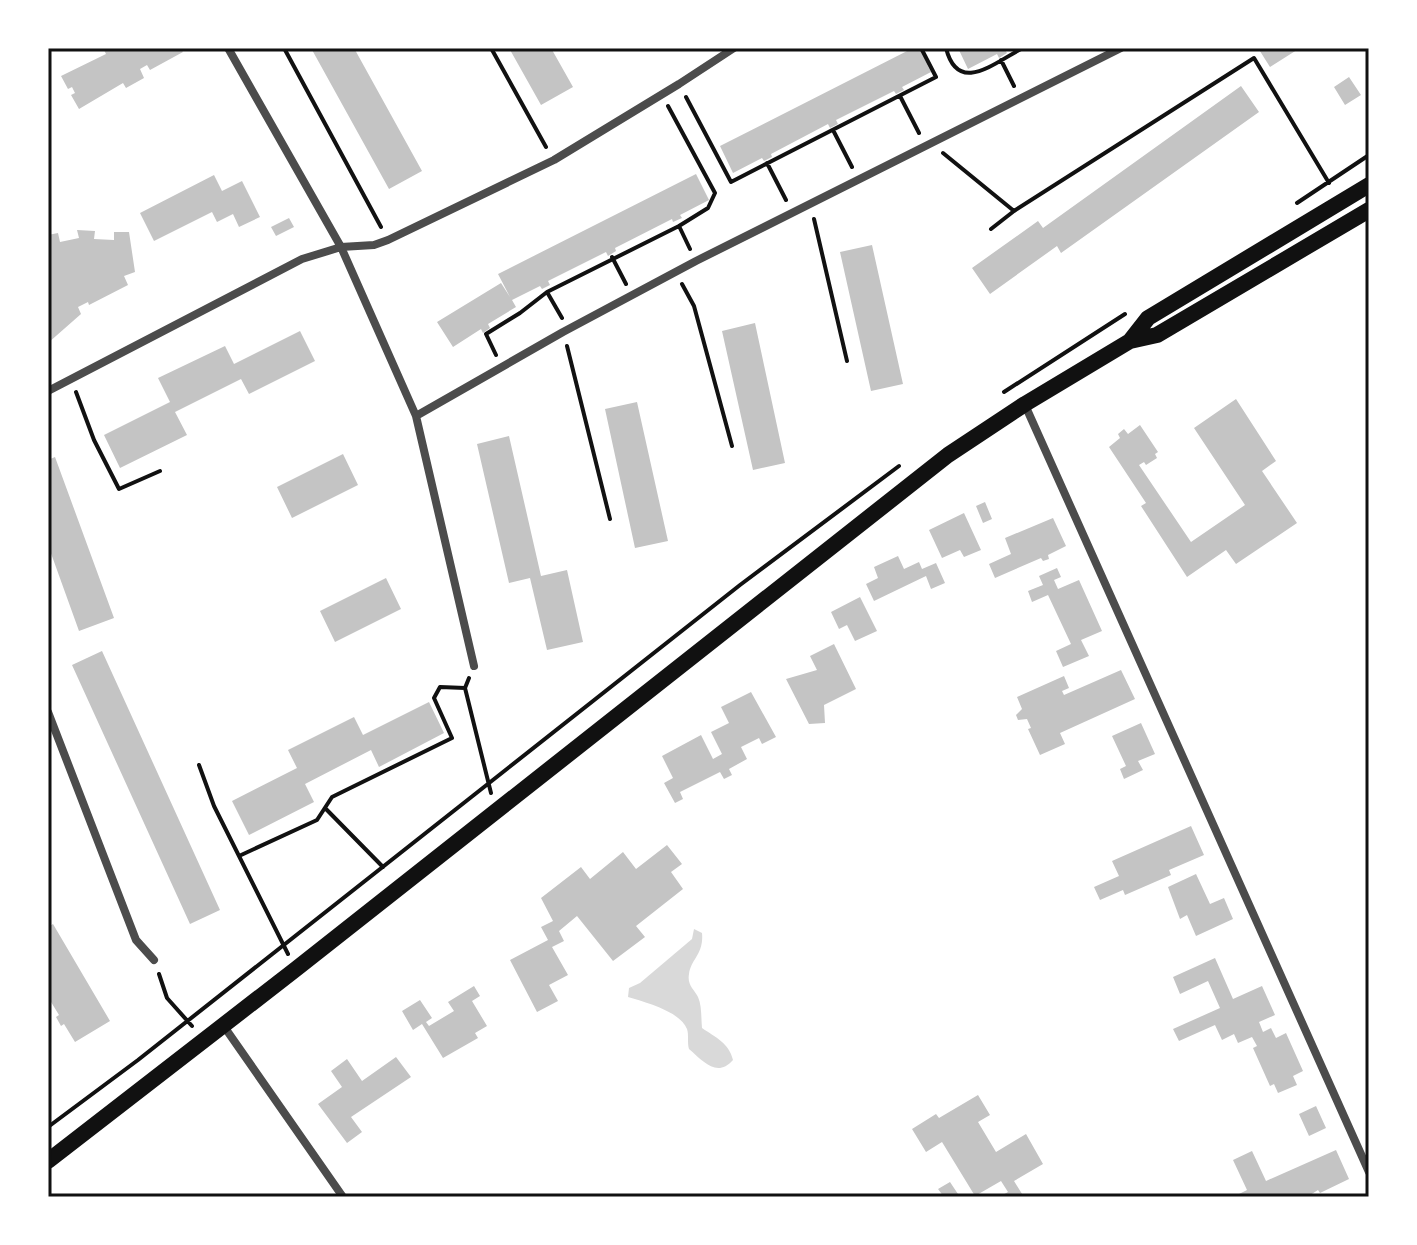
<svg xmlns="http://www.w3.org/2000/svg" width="1417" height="1245" viewBox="0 0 1417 1245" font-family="'DM Sans',sans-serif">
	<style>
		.water { fill: #d9d9d9 }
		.building { fill: #c4c4c4 }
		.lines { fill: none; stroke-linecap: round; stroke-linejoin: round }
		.path { stroke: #111; stroke-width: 4 }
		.minor { stroke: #4c4c4c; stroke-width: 8 }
		.secondary { stroke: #111; stroke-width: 16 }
		.neatline { fill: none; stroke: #111; stroke-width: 3 }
	</style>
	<rect width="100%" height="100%" fill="#fff"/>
	<path class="water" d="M 694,929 L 702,933 C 704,954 691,959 689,974 C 687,985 694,989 698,997 C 702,1006 701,1018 702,1028 C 715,1037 729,1043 733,1060 C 717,1078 704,1062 689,1049 C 687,1043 689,1035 687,1029 C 680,1011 644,1002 628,997 L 629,988 L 640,983 L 692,939 Z"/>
	<path class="building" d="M 107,48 L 180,48 L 183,52 L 150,70 L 147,65 L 140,69 L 144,78 L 126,88 L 123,83 L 79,109 L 71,95 L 75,93 L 72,87 L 68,89 L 61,76 L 106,54 L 104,50 Z
		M 311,48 L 354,48 L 422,171 L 389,189 Z
		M 509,48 L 551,48 L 573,87 L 541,105 Z
		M 913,48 L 919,48 L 931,72 L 902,87 L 904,90 L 896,94 L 894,91 L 836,120 L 838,124 L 830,128 L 828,124 L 771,154 L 772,157 L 764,161 L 762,158 L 733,173 L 720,146 Z
		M 958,48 L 1004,48 L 1007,53 L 999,58 L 997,54 L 968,69 Z
		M 1258,48 L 1300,48 L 1270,67 Z
		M 1349,77 L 1361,95 L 1345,105 L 1334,87 Z
		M 1241,86 L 1259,112 L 1061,253 L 1057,246 L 990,294 L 972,268 L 1038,221 L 1043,228 Z
		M 696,174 L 709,200 L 680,215 L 682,218 L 673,222 L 672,219 L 615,248 L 616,251 L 608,256 L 606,252 L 548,281 L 550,285 L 542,289 L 540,286 L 512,300 L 516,307 L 488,324 L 490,328 L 483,333 L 481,329 L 453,347 L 437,322 L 501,283 L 510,297 L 498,274 Z
		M 214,175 L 222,191 L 242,181 L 260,217 L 239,227 L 233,214 L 217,222 L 212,212 L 154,241 L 140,213 Z
		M 289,218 L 294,227 L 276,236 L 271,227 Z
		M 77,230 L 95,231 L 94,239 L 114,240 L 114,232 L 129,232 L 135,272 L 124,276 L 128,285 L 89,305 L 88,302 L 78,307 L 81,314 L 48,343 L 48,235 L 58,233 L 60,242 L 79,238 Z
		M 872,245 L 903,384 L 871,391 L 840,252 Z
		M 755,323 L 785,463 L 753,470 L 722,331 Z
		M 300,331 L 315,361 L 249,394 L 241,379 L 175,412 L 187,435 L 120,468 L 104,435 L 170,402 L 158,378 L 225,346 L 234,364 Z
		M 1236,399 L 1276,461 L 1262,471 L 1297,523 L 1236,564 L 1226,550 L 1187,577 L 1141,506 L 1146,503 L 1109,447 L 1120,438 L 1118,434 L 1124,429 L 1128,434 L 1140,425 L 1158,452 L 1155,454 L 1157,458 L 1146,465 L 1144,462 L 1139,465 L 1191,542 L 1245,505 L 1194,428 Z
		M 637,402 L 668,541 L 635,548 L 605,409 Z
		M 509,436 L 541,576 L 567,570 L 583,642 L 547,650 L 530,578 L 509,583 L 477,444 Z
		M 343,454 L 358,485 L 292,518 L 277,487 Z
		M 55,457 L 114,618 L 79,631 L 48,545 L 48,460 Z
		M 985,502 L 992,519 L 983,523 L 976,506 Z
		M 964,513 L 981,550 L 964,557 L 960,550 L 942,558 L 929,530 Z
		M 1053,518 L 1066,546 L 1048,555 L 1049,559 L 1043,561 L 1041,558 L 995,578 L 989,564 L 1011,554 L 1005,538 Z
		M 898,556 L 904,569 L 919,562 L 922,569 L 936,563 L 945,583 L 931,589 L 926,576 L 874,601 L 866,584 L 878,578 L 874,567 Z
		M 1057,568 L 1061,577 L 1054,580 L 1058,589 L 1079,580 L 1102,631 L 1081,640 L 1089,656 L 1063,667 L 1056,651 L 1071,644 L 1048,595 L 1032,602 L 1028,591 L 1043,585 L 1039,576 Z
		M 386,578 L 401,609 L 335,642 L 320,611 Z
		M 860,597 L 877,631 L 855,641 L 847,625 L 839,629 L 831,612 Z
		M 834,644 L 856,689 L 824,705 L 825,723 L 809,724 L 786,679 L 817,670 L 810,656 Z
		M 102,651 L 220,910 L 190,924 L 72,665 Z
		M 1121,670 L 1135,699 L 1060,733 L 1065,744 L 1040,755 L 1028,729 L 1031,728 L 1027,719 L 1018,720 L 1016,715 L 1022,709 L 1017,697 L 1064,676 L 1069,688 L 1062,691 L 1064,695 Z
		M 751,692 L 776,737 L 762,744 L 759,738 L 741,747 L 747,759 L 729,769 L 732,775 L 724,779 L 720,772 L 680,792 L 683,799 L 675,803 L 664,783 L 673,778 L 662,756 L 701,735 L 713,759 L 722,754 L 711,732 L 729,723 L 721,707 Z
		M 429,702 L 444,733 L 379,767 L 371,750 L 305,784 L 314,802 L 249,835 L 232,801 L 297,768 L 288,750 L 354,717 L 363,735 Z
		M 1141,723 L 1155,754 L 1138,761 L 1143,770 L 1124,779 L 1120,769 L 1126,766 L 1112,736 Z
		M 1191,826 L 1204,855 L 1169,870 L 1171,875 L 1125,895 L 1123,890 L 1100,900 L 1094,887 L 1119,876 L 1112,861 Z
		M 667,845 L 682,864 L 671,872 L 683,889 L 636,926 L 645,937 L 613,961 L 577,916 L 559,931 L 564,941 L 552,947 L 568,975 L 549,985 L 558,1001 L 537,1012 L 510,960 L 548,940 L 541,927 L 553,921 L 541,898 L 581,867 L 590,879 L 623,852 L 636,869 Z
		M 1196,874 L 1210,904 L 1224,898 L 1233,919 L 1196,936 L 1187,915 L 1180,919 L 1168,887 Z
		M 53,924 L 110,1021 L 75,1042 L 64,1024 L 61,1026 L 56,1017 L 59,1015 L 48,997 L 48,927 Z
		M 1215,958 L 1233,999 L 1262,986 L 1275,1015 L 1259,1022 L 1263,1032 L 1271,1028 L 1276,1038 L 1286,1033 L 1303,1071 L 1293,1076 L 1297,1085 L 1278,1093 L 1274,1084 L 1270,1086 L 1253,1048 L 1257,1046 L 1252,1037 L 1238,1043 L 1234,1034 L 1222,1040 L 1215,1025 L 1179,1041 L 1173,1029 L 1220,1008 L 1208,981 L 1180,994 L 1173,977 Z
		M 474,986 L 480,996 L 472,1001 L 487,1026 L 475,1033 L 478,1038 L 443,1058 L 422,1024 L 413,1030 L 402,1011 L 420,1000 L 432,1018 L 426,1022 L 429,1026 L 454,1011 L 448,1002 Z
		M 396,1057 L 411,1077 L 351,1117 L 362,1132 L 347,1143 L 318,1104 L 342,1087 L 331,1071 L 347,1059 L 362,1081 Z
		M 978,1095 L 990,1115 L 978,1122 L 996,1152 L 1026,1134 L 1043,1164 L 1014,1181 L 1024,1197 L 999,1197 L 1008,1192 L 1001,1181 L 975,1196 L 942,1142 L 926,1152 L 912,1129 L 936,1114 L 939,1118 Z
		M 1316,1106 L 1326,1128 L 1309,1136 L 1299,1114 Z
		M 1336,1150 L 1349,1179 L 1320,1193 L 1318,1190 L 1307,1197 L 1233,1197 L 1247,1190 L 1233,1160 L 1252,1151 L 1266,1181 Z
		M 950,1182 L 960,1197 L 944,1197 L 938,1189 Z"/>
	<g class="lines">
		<path class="path" d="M 284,48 L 381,227
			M 491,48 L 546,147
			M 946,48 C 958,96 995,62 1023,48
			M 1001,60 L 1014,86
			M 900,96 L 919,133
			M 686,97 L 731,182 L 936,77 L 921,48
			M 833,130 L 852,167
			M 943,153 L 1014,211 L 1254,58 L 1329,183
			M 767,163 L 786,200
			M 1297,203 L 1369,155
			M 814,219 L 847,361
			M 679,226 L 690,249
			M 991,229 L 1014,211
			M 612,257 L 626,284
			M 682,284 L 694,306 L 732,446
			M 547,292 L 562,318
			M 567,346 L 610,519
			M 496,355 L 486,334 L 520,313 L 547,292 L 679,226 L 708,208 L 715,193 L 668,106
			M 76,392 L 94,440 L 119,489 L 160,471
			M 1004,392 L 1125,314
			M 469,678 L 465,688 L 491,793
			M 199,765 L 214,806 L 288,954
			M 325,808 L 383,867
			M 239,856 L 317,820 L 332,797 L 452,738 L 434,698 L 440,687 L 465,688
			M 159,974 L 167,998 L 192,1026
			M 48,1127 L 138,1060 L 740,585 L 899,466"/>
		<path class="minor" d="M 228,48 L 341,247 L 416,416 L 474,666
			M 48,391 L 302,259 L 341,247 L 374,245 L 388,240 L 554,160 L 679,84 L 734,48
			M 1025,405 L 1369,1172
			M 416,416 L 563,332 L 696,261 L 1121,48
			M 48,712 L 136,940 L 154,960
			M 223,1025 L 343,1197"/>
		<path class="secondary" d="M 1130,341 L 1148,318 L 1369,185
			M 48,1161 L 296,969 L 948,455 L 1025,404 L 1130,341 L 1157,335 L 1369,210"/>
	</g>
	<rect width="1417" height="1245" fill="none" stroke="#ffffff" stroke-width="100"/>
	<rect x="50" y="50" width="1317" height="1145" class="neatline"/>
</svg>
